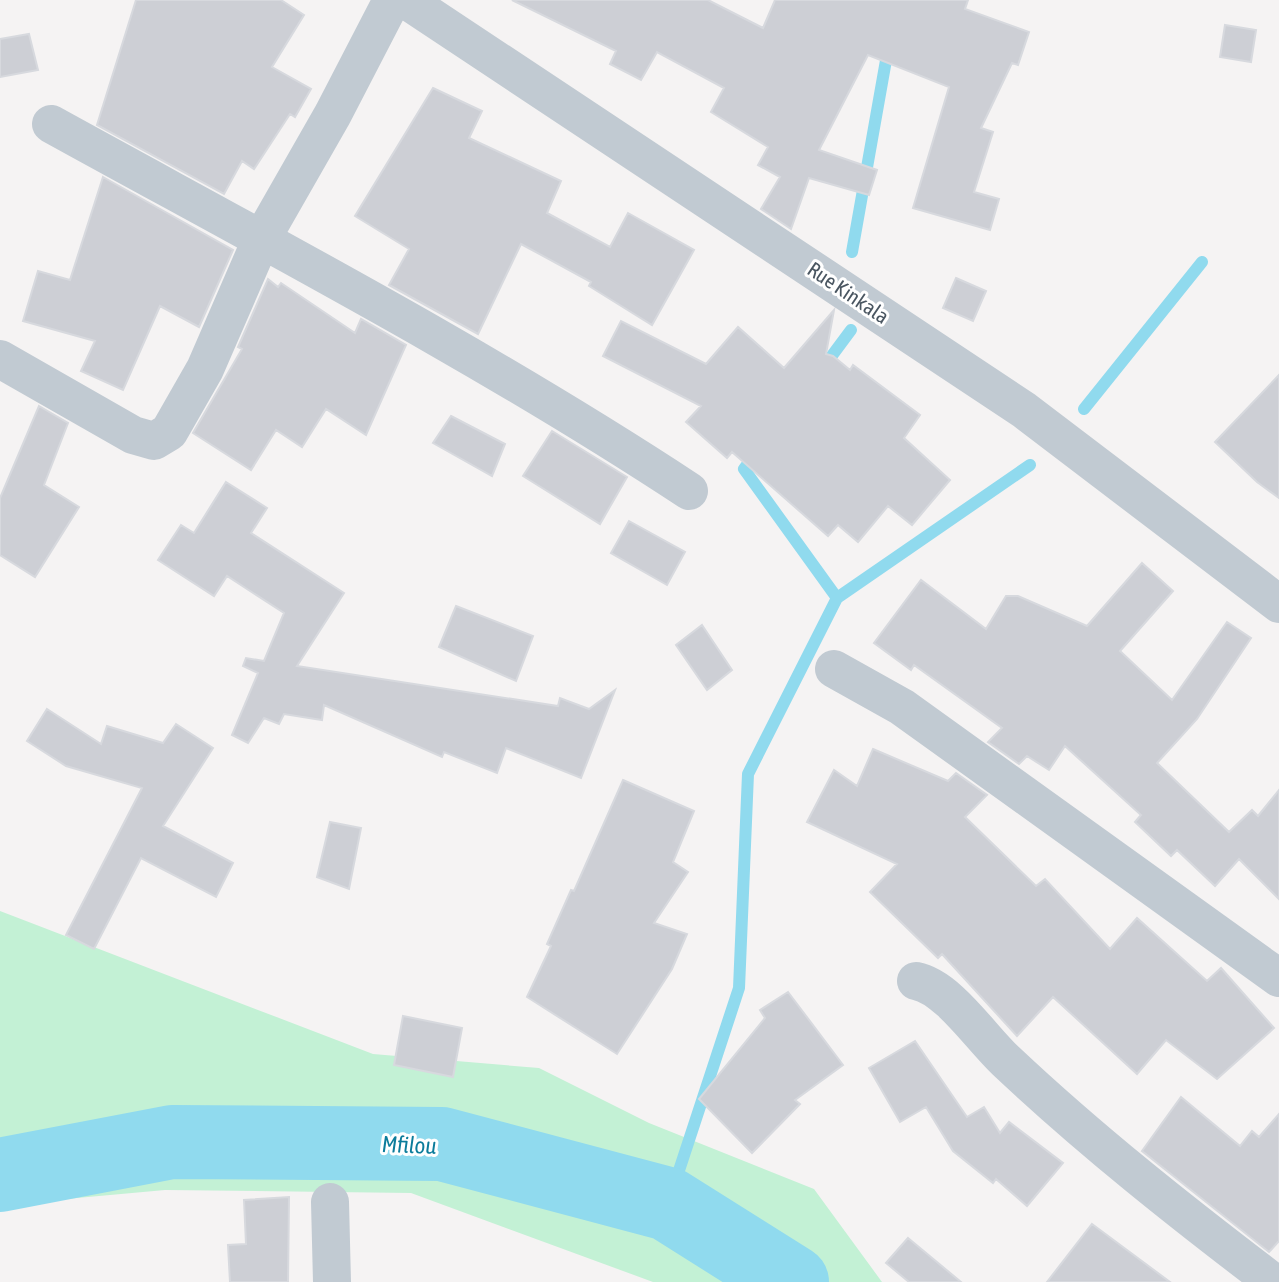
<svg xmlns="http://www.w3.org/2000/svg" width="1279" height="1282" viewBox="0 0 1279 1282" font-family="'Asap Condensed',sans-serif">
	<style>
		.green { fill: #c3f1d5 }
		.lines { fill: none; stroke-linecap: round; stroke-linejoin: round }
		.stream { stroke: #90daee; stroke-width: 12 }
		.river { stroke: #90daee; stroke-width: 74 }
		.building { fill: #cdcfd5; stroke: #d7d9de; stroke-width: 2 }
		.minor { stroke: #c1cad2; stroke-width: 38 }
		.labels { text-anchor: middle; stroke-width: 6; stroke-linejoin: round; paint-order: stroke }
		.street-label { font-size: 21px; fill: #4a5661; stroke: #fff }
		.water-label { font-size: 23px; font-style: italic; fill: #0c7c9b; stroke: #fff }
	</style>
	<rect width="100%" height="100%" fill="#f5f3f3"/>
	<path class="green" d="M 0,911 L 373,1054 L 539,1068 L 649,1123 L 814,1189 L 882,1282 L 653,1282 L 411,1193 L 165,1190 L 0,1205 Z"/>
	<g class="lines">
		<path class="stream" d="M 852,252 L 888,49
			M 822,369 L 851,330
			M 1084,409 L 1202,262
			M 837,598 L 1030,465
			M 668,1204 L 739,988 L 748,774 L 837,598 L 744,469 L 757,452"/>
		<path class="river" d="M 0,1175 L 172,1142 L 442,1144 L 668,1204 L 792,1282"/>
	</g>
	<path class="building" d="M 136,0 L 281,0 L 304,15 L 272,67 L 311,89 L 295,117 L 290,114 L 254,169 L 242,161 L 224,194 L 97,125 Z
		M 512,0 L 708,0 L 763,28 L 775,0 L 968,0 L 965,9 L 1029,32 L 1018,65 L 1012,63 L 981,128 L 993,132 L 974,192 L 999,199 L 990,230 L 913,208 L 949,87 L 868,55 L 819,150 L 877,170 L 869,195 L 809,178 L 791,229 L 761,209 L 780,177 L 758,165 L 768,147 L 711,112 L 724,88 L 657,52 L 641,80 L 610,64 L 616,51 Z
		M 1225,25 L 1256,30 L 1251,62 L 1220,57 Z
		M 29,34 L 38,70 L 0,77 L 0,39 Z
		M 433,88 L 482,111 L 469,138 L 561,181 L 547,213 L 610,247 L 628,213 L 694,250 L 652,325 L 589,286 L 591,282 L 521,244 L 478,334 L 389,285 L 409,249 L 355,216 Z
		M 103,177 L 233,250 L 199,327 L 160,306 L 123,390 L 81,371 L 95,341 L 23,321 L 38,271 L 70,280 Z
		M 956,278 L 986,291 L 973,321 L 943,308 Z
		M 268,279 L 278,287 L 281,283 L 355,333 L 361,319 L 406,345 L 366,435 L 326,409 L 302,447 L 276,430 L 251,470 L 193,433 L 242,349 L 238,347 Z
		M 834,310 L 826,354 L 833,356 L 850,370 L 853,365 L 920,415 L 904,438 L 950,480 L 912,525 L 888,506 L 858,542 L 838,525 L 828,536 L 732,452 L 727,458 L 686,422 L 701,406 L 603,356 L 621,321 L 706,364 L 738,327 L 784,368 Z
		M 1279,375 L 1279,498 L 1257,482 L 1215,442 Z
		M 39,406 L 68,423 L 44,485 L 79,507 L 35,577 L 0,555 L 0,498 Z
		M 451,416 L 505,444 L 492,476 L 433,443 Z
		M 552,431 L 627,477 L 600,524 L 523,476 Z
		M 226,482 L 267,508 L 251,533 L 344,593 L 297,666 L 558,706 L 560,698 L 589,709 L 615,690 L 581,778 L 506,748 L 497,773 L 444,752 L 442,757 L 324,705 L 322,720 L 284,714 L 279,724 L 264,718 L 248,743 L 232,735 L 258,673 L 243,666 L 246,658 L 264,661 L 284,613 L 227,576 L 214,596 L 158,560 L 181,525 L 194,533 Z
		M 629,521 L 685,552 L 667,585 L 611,553 Z
		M 1142,563 L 1173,591 L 1120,651 L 1172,700 L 1227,622 L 1251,638 L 1197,719 L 1157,763 L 1229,832 L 1252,810 L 1258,816 L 1279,790 L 1279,899 L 1239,859 L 1215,886 L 1177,850 L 1171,856 L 1135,822 L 1141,815 L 1065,746 L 1049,770 L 1027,756 L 1019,764 L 988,742 L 1002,728 L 914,665 L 911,670 L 874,643 L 921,580 L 986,629 L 1006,596 L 1018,596 L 1087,626 Z
		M 456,606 L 533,636 L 516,681 L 439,647 Z
		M 702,625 L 732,670 L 707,690 L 676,645 Z
		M 47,709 L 101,744 L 107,726 L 163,743 L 176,724 L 213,748 L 163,826 L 233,863 L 216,897 L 141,858 L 94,949 L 66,935 L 142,788 L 66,766 L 27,741 Z
		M 873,749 L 948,781 L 956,773 L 987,795 L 965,817 L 1036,886 L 1045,879 L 1110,949 L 1137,918 L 1207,981 L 1221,968 L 1274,1028 L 1217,1079 L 1166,1040 L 1137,1074 L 1053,997 L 1017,1036 L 942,954 L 938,958 L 870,892 L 897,864 L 807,822 L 834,770 L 857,786 Z
		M 623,780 L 694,811 L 673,862 L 688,872 L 654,923 L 687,934 L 672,969 L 617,1054 L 527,997 L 551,946 L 547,944 L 571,890 L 574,891 Z
		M 330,822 L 361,828 L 349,889 L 317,877 Z
		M 788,992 L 843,1065 L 795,1100 L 800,1104 L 752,1153 L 699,1099 L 765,1018 L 760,1010 Z
		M 403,1016 L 462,1028 L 453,1077 L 394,1065 Z
		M 915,1041 L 967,1117 L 984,1107 L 1000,1133 L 1009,1122 L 1063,1163 L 1027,1206 L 996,1179 L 993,1183 L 953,1151 L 926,1107 L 900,1122 L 869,1068 Z
		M 1181,1097 L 1240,1146 L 1252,1131 L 1259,1137 L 1279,1114 L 1279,1241 L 1269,1252 L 1142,1151 Z
		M 289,1197 L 288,1282 L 230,1282 L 228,1245 L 246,1244 L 244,1200 Z
		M 1092,1224 L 1170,1282 L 1047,1282 Z
		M 908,1238 L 961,1282 L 909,1282 L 886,1263 Z"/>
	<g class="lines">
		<path class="minor" d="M 406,0 L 1024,410 L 1279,604
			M 51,124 C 265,242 484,356 689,491
			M 0,359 L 133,435 L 154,441 L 169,432 L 205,369 L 261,240 L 333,114 L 392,0
			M 834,669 L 902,707 L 1279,978
			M 916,981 C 948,987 982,1039 1006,1061 C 1091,1141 1181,1212 1273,1282
			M 330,1202 L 332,1282"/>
	</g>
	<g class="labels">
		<g class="street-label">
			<text transform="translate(848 293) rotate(34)" y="7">Rue Kinkala</text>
		</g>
		<g class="water-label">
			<text transform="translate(409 1145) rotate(2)" y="8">Mfilou</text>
		</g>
	</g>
</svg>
